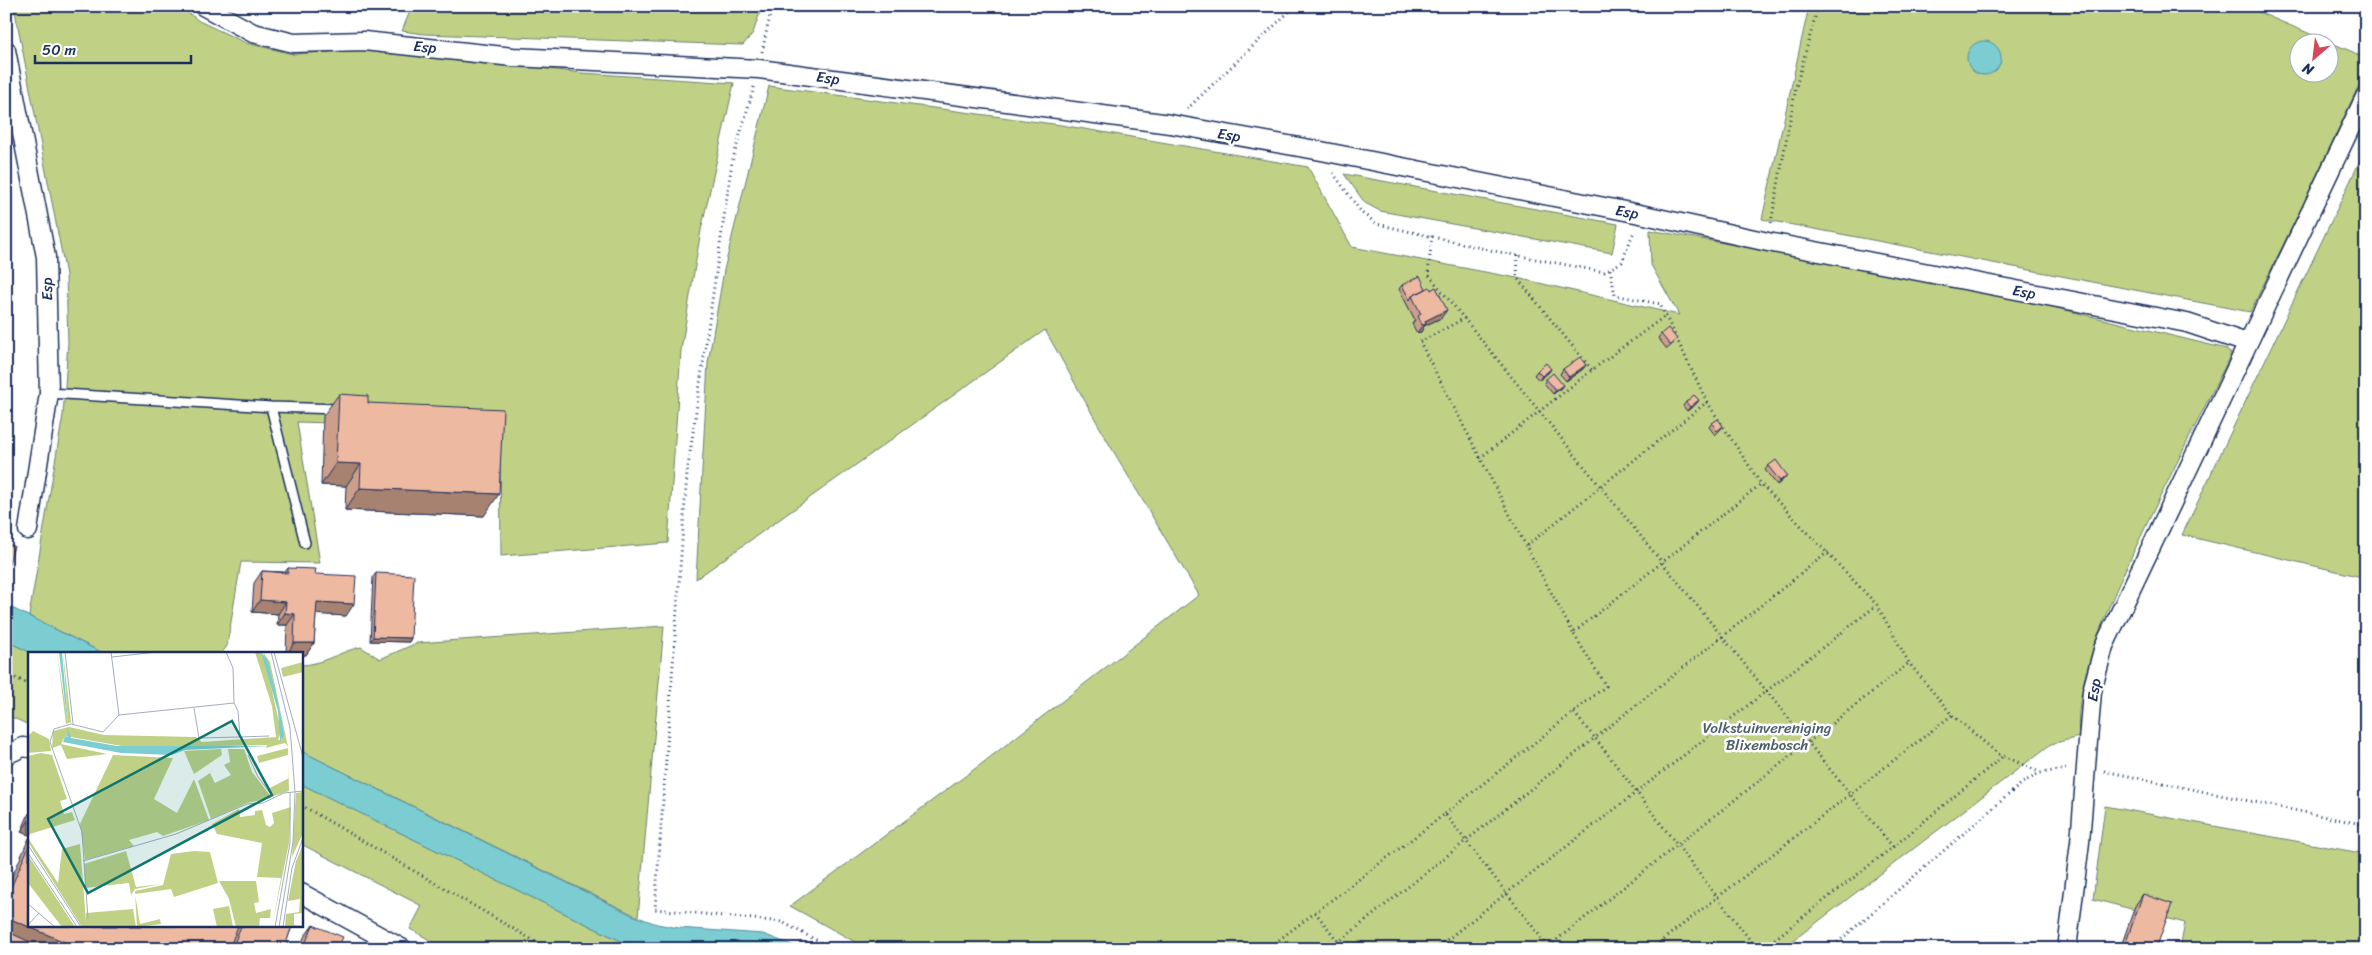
<svg xmlns="http://www.w3.org/2000/svg" width="2372" height="955" viewBox="0 0 2372 955" font-family="Sriracha,sans-serif">
	<style>
		.green { fill: #c0d186; stroke: #6e8072; fill-rule: evenodd }
		.water { fill: #7bcdd1; stroke: #558ea3 }
		.lines { fill: none; stroke-linecap: round; stroke-linejoin: round }
		.lane-casing { stroke: #1b2f5e; stroke-width: 12 }
		.street-casing { stroke: #1b2f5e; stroke-width: 21 }
		.path { stroke: #1b2f5e; stroke-width: 3; stroke-dasharray: 1 4; stroke-linecap: butt }
		.lane { stroke: #fff; stroke-width: 9 }
		.street { stroke: #fff; stroke-width: 18 }
		.wall { fill: #cd9f8a; stroke: #1b2f5e }
		.shaded-wall { fill: #a78271; stroke: #1b2f5e }
		.building { fill: #eeb9a1; stroke: #1b2f5e }
		.labels { text-anchor: middle; stroke-width: 5; stroke-linejoin: round; paint-order: stroke }
		.street-label { font-size: 15px; fill: #1b2f5e; stroke: #fff }
		.park-label { font-size: 15px; fill: #4d606a; stroke: #fff }
		.inset-road { fill: none; stroke: #a4acbf; stroke-width: 1 }
		.view { fill: #0f766e; fill-opacity: 0.15; stroke: #0f766e; stroke-width: 2.5 }
		.inset-edge { fill: none; stroke: #1b2f5e; stroke-width: 2.5 }
	</style>
	<rect width="100%" height="100%" fill="#fff"/>
	<filter id="ink" filterUnits="userSpaceOnUse"><feTurbulence type="fractalNoise" baseFrequency=".02" numOctaves="2"/><feDisplacementMap in="SourceGraphic" scale="10" xChannelSelector="R" yChannelSelector="G"/><feConvolveMatrix kernelMatrix="1 2 1 2 8 2 1 2 1" color-interpolation-filters="sRGB"/></filter>
	<g filter="url(#ink)">
		<path class="green" d="M 14,6 L 179,6 L 199,21 L 246,43 L 293,54 L 379,49 L 582,73 L 734,83 L 701,230 L 681,350 L 668,543 L 501,556 L 500,428 L 297,422 L 320,563 L 241,562 L 227,646 L 221,654 L 105,654 L 29,616 L 63,415 L 68,342 L 66,275 Z
			M 412,6 L 762,6 L 753,33 L 743,45 L 424,34 L 402,31 Z
			M 1809,6 L 2244,6 L 2353,52 L 2366,59 L 2366,70 L 2300,211 L 2250,312 L 1762,219 ZM 2300,42 L 2330,42 L 2330,72 L 2300,72 Z
			M 769,86 L 1061,125 L 1308,167 L 1352,247 L 1517,278 L 1679,315 L 1651,265 L 1650,230 L 1974,288 L 2227,349 L 2231,354 C 2202,412 2173,470 2145,528 C 2119,583 2072,677 2079,737 L 2051,744 L 1782,949 L 868,949 L 790,906 L 980,765 L 1199,595 L 1108,442 L 1045,330 L 696,579 L 708,363 L 724,270 Z
			M 2366,148 L 2366,578 L 2182,535 Z
			M 1344,174 L 1618,224 L 1612,253 L 1380,211 L 1365,203 Z
			M 664,626 L 638,917 L 301,751 L 301,665 C 321,665 341,651 361,647 L 380,659 L 417,643 Z
			M 6,641 L 34,654 L 29,654 L 29,725 L 11,717 L 6,722 Z
			M 301,784 L 637,949 L 446,949 L 410,929 L 422,906 L 301,844 Z
			M 2105,806 L 2366,854 L 2366,949 L 2180,949 L 2185,923 L 2093,899 Z"/>
		<path class="water" d="M1967 58a17 17 0 1 1 34 0a17 17 0 1 1-34 0Z
			M 6,605 L 105,654 L 34,654 L 6,641 Z
			M 301,751 L 632,915 L 657,924 L 679,928 L 763,934 L 802,949 L 637,949 L 301,784 Z"/>
		<g class="lines">
			<defs>
				<path id="lane" d="M 49,393 L 271,407 L 340,409
					M 271,407 L 305,543"/>
				<path id="street" d="M 203,6 L 253,33 L 294,43 L 364,41 L 513,57 L 759,69 L 1170,124 L 1316,150 L 1640,214 L 1768,242 L 2187,323 L 2247,343
					M 6,50 L 46,257 L 49,393 L 28,530
					M 6,755 L 23,747 L 29,748
					M 301,893 L 403,949
					M 2067,949 L 2080,842 L 2092,691 L 2104,646 L 2366,95"/>
			</defs>
			<use href="#lane" class="lane-casing"/>
			<use href="#street" class="street-casing"/>
			<path class="path" d="M 762,52 L 772,6
				M 754,87 L 732,162 L 687,474 L 655,909 L 782,922 L 833,949
				M 1187,109 L 1295,6
				M 1333,173 L 1362,213 L 1377,224 L 1494,251 L 1604,272 L 1622,262 L 1634,231
				M 1771,223 L 1796,87 L 1818,6
				M 1432,236 L 1428,274 L 1893,847
				M 1518,255 L 1517,278 L 1592,370
				M 1465,318 L 1420,342 L 1526,546
				M 1707,402 L 1761,484
				M 1480,458 L 1592,370 L 1665,316
				M 1573,633 L 1526,546 L 1707,402 L 1660,304 L 1615,295 L 1610,269
				M 6,674 L 29,684
				M 1574,713 L 1595,738 L 1828,552
				M 2004,756 L 2039,772
				M 2104,771 L 2366,825
				M 301,805 L 548,949
				M 1445,814 L 1606,686 L 1573,633 L 1761,484 L 1877,605 L 1909,663 L 1952,715 L 2002,757 L 1893,847 L 1762,949
				M 1315,912 L 1344,949
				M 1267,949 L 1445,814 L 1550,949
				M 1330,949 L 1595,738 L 1757,949
				M 1435,949 L 1877,605
				M 1545,949 L 1909,663
				M 1651,949 L 1952,715
				M 1830,949 L 2022,783 L 2040,773 L 2066,769"/>
			<use href="#lane" class="lane"/>
			<use href="#street" class="street"/>
		</g>
		<path class="wall" d="M 1402,285 L 1441,318 L 1424,326 L 1421,332 L 1417,333 L 1412,324 L 1415,320 L 1399,289 Z
			M 1661,334 L 1674,343 L 1667,349 L 1658,338 Z
			M 1551,369 L 1548,373 L 1539,380 L 1534,375 L 1537,371 Z
			M 1563,369 L 1583,369 L 1566,381 L 1560,374 Z
			M 1546,379 L 1563,385 L 1560,389 L 1553,394 L 1544,383 Z
			M 339,394 L 368,403 L 484,516 L 345,510 L 346,486 L 321,485 L 323,416 Z
			M 1699,400 L 1696,404 L 1687,411 L 1683,406 L 1686,402 Z
			M 1712,423 L 1723,426 L 1720,430 L 1715,435 L 1709,427 Z
			M 1768,466 L 1784,479 L 1777,485 L 1765,470 Z
			M 288,568 L 315,574 L 346,616 L 316,614 L 314,643 L 306,655 L 301,655 L 301,654 L 286,654 L 287,625 L 277,625 L 278,614 L 252,612 L 254,583 L 262,571 L 285,572 Z
			M 376,573 L 411,638 L 409,642 L 370,641 L 373,577 Z
			M 29,813 L 29,835 L 21,832 Z
			M 29,838 L 29,926 L 292,926 L 284,949 L 45,949 L 42,948 L 6,949 L 6,891 Z
			M 2143,894 L 2156,949 L 2120,949 L 2135,906 Z
			M 313,925 L 338,948 L 339,949 L 300,949 L 304,937 Z"/>
		<path class="shaded-wall" d="M 1447,310 L 1441,318 L 1424,326 L 1421,332 L 1417,333 L 1425,321 Z
			M 1586,365 L 1583,369 L 1566,381 L 1569,377 Z
			M 1551,369 L 1548,373 L 1539,380 L 1542,376 Z
			M 1563,385 L 1560,389 L 1553,394 L 1556,390 Z
			M 1699,400 L 1696,404 L 1687,411 L 1690,407 Z
			M 336,463 L 361,464 L 346,486 L 321,485 Z
			M 1787,475 L 1784,479 L 1777,485 L 1780,481 Z
			M 360,488 L 499,494 L 484,516 L 345,510 Z
			M 260,600 L 286,602 L 278,614 L 252,612 Z
			M 317,602 L 354,604 L 346,616 L 308,614 Z
			M 285,613 L 295,614 L 287,625 L 277,625 Z
			M 373,637 L 411,638 L 409,642 L 370,641 Z
			M 294,643 L 314,643 L 306,655 L 301,655 L 301,654 L 287,654 Z
			M 29,820 L 29,835 L 21,832 Z
			M 6,917 L 81,949 L 45,949 L 6,932 Z
			M 2126,942 L 2146,949 L 2122,949 Z"/>
		<path class="building" d="M 1420,276 L 1426,289 L 1412,296 L 1410,300 L 1402,285 Z
			M 1430,287 L 1431,290 L 1436,287 L 1447,310 L 1425,321 L 1426,324 L 1422,325 L 1418,316 L 1421,314 L 1412,296 Z
			M 1668,328 L 1677,339 L 1670,345 L 1661,334 Z
			M 1580,357 L 1586,365 L 1569,377 L 1563,369 Z
			M 1546,363 L 1551,369 L 1542,376 L 1537,371 Z
			M 1553,373 L 1563,385 L 1556,390 L 1546,379 Z
			M 339,394 L 368,396 L 368,403 L 503,409 L 499,494 L 360,488 L 361,464 L 336,463 Z
			M 1694,395 L 1699,400 L 1690,407 L 1686,402 Z
			M 1718,419 L 1723,426 L 1717,431 L 1712,423 Z
			M 1776,460 L 1787,475 L 1780,481 L 1768,466 Z
			M 6,544 L 14,546 L 6,574 Z
			M 288,568 L 316,569 L 315,574 L 356,576 L 354,604 L 317,602 L 314,643 L 294,643 L 295,614 L 285,613 L 286,602 L 260,600 L 262,571 L 288,573 Z
			M 376,573 L 414,575 L 411,638 L 373,637 Z
			M 29,846 L 29,926 L 238,926 L 229,949 L 81,949 L 6,917 L 6,899 Z
			M 2143,894 L 2172,904 L 2156,949 L 2146,949 L 2126,942 Z
			M 313,925 L 343,937 L 338,948 L 339,949 L 303,949 Z
			M 241,926 L 292,926 L 284,949 L 232,949 Z
			M 6,931 L 43,948 L 43,949 L 6,949 Z"/>
	</g>
	<g class="labels">
		<g class="street-label">
			<text transform="translate(425 47) rotate(6)" y="5">Esp</text>
			<text transform="translate(828 78) rotate(8)" y="5">Esp</text>
			<text transform="translate(1229 135) rotate(10)" y="5">Esp</text>
			<text transform="translate(1627 212) rotate(11)" y="5">Esp</text>
			<text transform="translate(47 289) rotate(-91)" y="5">Esp</text>
			<text transform="translate(2024 292) rotate(11)" y="5">Esp</text>
			<text transform="translate(2094 690) rotate(-80)" y="5">Esp</text>
		</g>
		<g class="park-label">
			<text x="1767" y="733">Volkstuinvereniging<tspan x="1767" dy="17">Blixembosch</tspan></text>
		</g>
	</g>
	<g transform="translate(28 652)">
		<rect width="275" height="275" fill="#fff"/>
		<path d="M 29,0 L 40,71 L 35,0 L 43,70 L 38,72 ZM 227,0 L 233,0 L 239,16 L 253,79 L 250,88 L 254,88 L 252,59 L 235,0 L 242,10 L 260,95 L 257,91 L 238,96 L 239,93 L 105,96 L 37,84 L 33,92 L 79,102 L 39,107 L 33,93 L 24,96 L 25,79 L 41,75 L 76,83 L 168,85 L 174,90 L 248,85 L 244,54 ZM 275,10 L 275,20 L 255,25 L 253,16 ZM 5,79 L 21,87 L 23,99 L 0,101 L 0,84 ZM 260,96 L 261,139 L 246,144 L 240,137 L 261,126 L 260,103 L 231,111 L 229,104 ZM 193,97 L 194,103 L 166,122 L 156,99 ZM 200,97 L 216,97 L 224,120 L 244,146 L 219,151 L 183,167 L 170,129 L 182,121 L 187,131 L 203,123 L 196,113 L 202,110 ZM 13,101 L 24,103 L 39,147 L 32,149 L 36,162 L 44,160 L 47,168 L 2,182 L 0,186 L 30,231 L 34,197 L 52,192 L 58,269 L 58,261 L 105,257 L 108,275 L 54,275 L 0,190 L 0,104 ZM 85,103 L 145,106 L 126,147 L 149,161 L 166,127 L 181,168 L 135,184 L 129,180 L 101,188 L 106,194 L 57,208 L 52,172 ZM 275,140 L 275,181 L 264,205 L 268,141 ZM 263,155 L 261,191 L 244,275 L 253,226 L 229,225 L 234,191 L 189,182 L 184,172 L 211,157 L 212,165 L 227,163 L 227,159 L 234,158 L 238,173 L 242,175 L 246,171 L 244,161 ZM 275,193 L 275,261 L 266,262 L 266,273 L 275,273 L 257,275 L 258,262 L 271,260 L 272,247 L 260,249 L 268,209 ZM 98,199 L 108,235 L 133,232 L 107,237 L 103,243 L 101,231 L 57,236 L 56,212 ZM 166,199 L 182,200 L 190,231 L 146,245 L 143,237 L 107,242 L 112,272 L 132,267 L 133,272 L 109,275 L 107,239 L 135,233 L 143,202 ZM 0,203 L 47,275 L 34,275 L 0,231 ZM 191,229 L 228,229 L 231,250 L 226,251 L 228,261 L 243,257 L 242,266 L 232,266 L 231,275 L 208,275 L 201,247 ZM 201,254 L 205,275 L 189,275 L 185,257 Z" fill="#c0d186"/>
		<path d="M 31,0 L 34,0 L 40,71 L 37,51 ZM 233,0 L 240,9 L 252,59 L 256,83 L 252,90 L 250,59 ZM 39,75 L 43,86 L 89,94 L 241,94 L 157,98 L 144,103 L 93,101 L 35,90 L 37,84 L 40,85 Z" fill="#7bcdd1"/>
		<path class="inset-road" d="M 37,0 L 45,72M 83,0 L 91,63M 243,0 L 262,76 L 267,140 L 265,190 L 251,275M 246,0 L 275,105M 84,5 L 129,0M 166,56 L 171,86 L 212,85 L 210,59 L 206,51 L 205,16 L 198,0M 91,63 L 206,51M 212,85 L 241,84M 220,103 L 230,125 L 246,146M 0,193 L 53,275M 0,201 L 49,275M 55,209 L 148,182 L 219,152 L 235,151 L 256,141 L 275,139M 0,252 L 27,275M 60,267 L 54,180 L 22,90 L 26,77 L 43,72 L 75,80 L 91,63M 0,273 L 11,261M 247,275 L 262,191 L 262,140M 255,275 L 264,216 L 275,186"/>
		<path class="view" d="M 204,69 L 244,143 L 60,241 L 20,167 Z"/>
		<rect width="275" height="275" class="inset-edge"/>
	</g>
	<rect width="2372" height="955" fill="none" stroke="#fff" stroke-width="25"/>
	<rect x="12" y="12" width="2347" height="930" fill="none" stroke="#1b2f5e" stroke-width="2" filter="url(#ink)"/>
	<g transform="translate(2314 58) rotate(208)"><circle r="24" fill="#ffffff" stroke="#a4acbf"/>
	<path d="M0-4L9 19L0 12L-9 19Z" fill="#d1495b"/>
	<text y="-8" font-size="14" font-weight="bold" text-anchor="middle" fill="#1b2f5e">N</text>
	</g>
	<path d="M35 55v8h156v-8" fill="none" stroke="#1b2f5e" stroke-width="2.5"/>
	<text x="42" y="55" font-size="15" fill="#1b2f5e" stroke="#ffffff" stroke-width="4" paint-order="stroke">50 m</text>
</svg>
